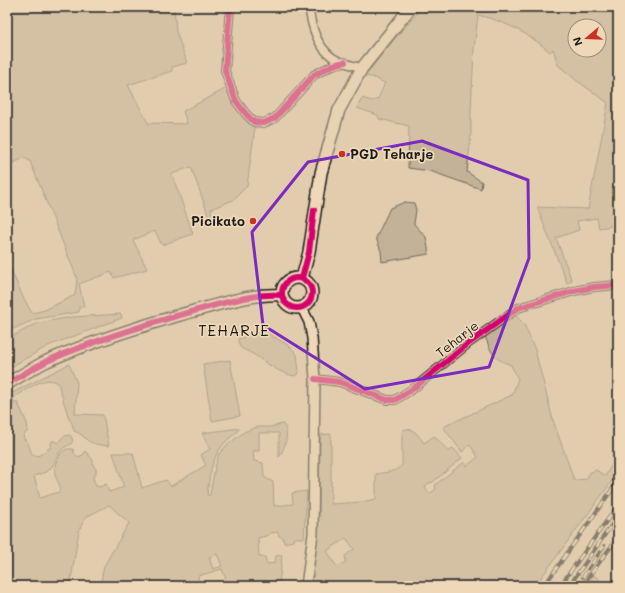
<svg xmlns="http://www.w3.org/2000/svg" width="625" height="593" viewBox="0 0 625 593" font-family="Mali,sans-serif">
	<style>
		.green { fill: #c4b298; stroke: #70675a; fill-rule: evenodd }
		.lines { fill: none; stroke-linecap: round; stroke-linejoin: round }
		.minor-casing { stroke: #1c1c1c; stroke-width: 10 }
		.tertiary-casing { stroke: #1c1c1c; stroke-width: 12 }
		.primary-casing { stroke: #1c1c1c; stroke-width: 14 }
		.minor { stroke: #eed8b7; stroke-width: 7 }
		.tertiary { stroke: #eed8b7; stroke-width: 9 }
		.primary { stroke: #eed8b7; stroke-width: 11 }
		.rail-casing { stroke: #1c1c1c; stroke-width: 4 }
		.rail { stroke: #eed8b7; stroke-width: 2.5; stroke-dasharray: 8; stroke-linecap: butt }
		.cycleway-casing { stroke: #eed8b7; stroke-width: 8 }
		.cycleway { stroke: #d6006c; stroke-width: 6 }
		.marked { fill: none; stroke: #7b2cbf; stroke-width: 3; stroke-linejoin: round }
		.poi-dot { fill: #c8321e; stroke: #eed8b7; stroke-width: 1.5 }
		.labels { text-anchor: middle; stroke-width: 3.5; stroke-linejoin: round; paint-order: stroke }
		.poi-label { font-size: 13px; font-weight: bold; fill: #1c1c1c; stroke: #eed8b7; text-anchor: start }
		.street-label { font-size: 13px; fill: #1c1c1c; stroke: #eed8b7 }
		.quarter-label { font-size: 15px; letter-spacing: 1px; fill: #1c1c1c; stroke: #eed8b7 }
	</style>
	<rect width="100%" height="100%" fill="#e1cdae"/>
	<filter id="ink" filterUnits="userSpaceOnUse"><feTurbulence type="fractalNoise" baseFrequency=".025" numOctaves="2"/><feDisplacementMap in="SourceGraphic" scale="8" xChannelSelector="R" yChannelSelector="G"/><feConvolveMatrix kernelMatrix="1 2 1 2 8 2 1 2 1" color-interpolation-filters="sRGB"/></filter>
	<g filter="url(#ink)">
		<path class="green" d="M 7,7 L 174,7 L 176,31 L 187,63 L 172,67 L 172,71 L 128,85 L 148,123 L 187,124 L 183,111 L 227,88 L 240,112 L 255,127 L 247,186 L 233,200 L 211,209 L 212,220 L 210,220 L 191,167 L 172,174 L 193,234 L 162,245 L 155,231 L 133,240 L 147,269 L 114,278 L 111,272 L 79,284 L 84,307 L 79,307 L 79,312 L 36,319 L 10,330 L 7,327 L 7,261 L 24,299 L 32,313 L 45,310 L 75,295 L 77,278 L 30,161 L 24,158 L 7,166 Z
			M 422,7 L 618,7 L 618,225 L 599,228 L 597,218 L 577,221 L 579,230 L 556,238 L 572,281 L 567,283 L 537,207 L 588,209 L 608,103 L 576,80 L 558,65 L 553,49 L 550,52 C 530,34 504,21 478,15 L 474,50 L 471,112 L 471,135 L 467,172 L 482,182 L 481,189 L 430,171 L 408,168 L 409,126 L 379,119 L 378,115 L 357,108 L 362,98 L 372,101 L 378,99 L 385,83 L 372,77 L 366,76 C 382,51 404,30 422,7 ZM 575,26 L 599,26 L 599,50 L 575,50 Z
			M 405,202 L 414,203 L 416,210 L 414,224 L 426,237 L 429,254 L 382,262 L 381,251 L 376,238 L 390,208 Z
			M 121,314 L 122,318 L 48,346 L 7,369 L 7,339 L 38,323 L 72,317 Z
			M 516,316 L 524,324 L 535,350 L 553,420 L 574,480 L 587,479 L 589,473 L 596,470 L 605,476 L 618,455 L 618,473 L 535,586 L 311,586 L 319,517 L 320,435 L 331,434 L 331,504 L 361,502 L 376,499 L 376,474 C 385,472 396,473 402,465 L 402,432 L 405,429 C 415,429 418,435 424,443 L 434,436 L 449,452 L 453,448 L 462,458 L 433,482 L 429,483 L 425,486 L 428,492 L 431,493 L 436,489 L 435,485 L 464,462 L 467,466 L 478,457 L 470,445 L 462,452 L 443,427 L 512,395 L 518,379 L 511,365 C 494,359 491,353 485,336 L 506,319 ZM 346,538 L 354,549 L 345,556 L 346,562 L 337,567 L 327,551 Z
			M 263,331 L 288,345 L 297,354 L 299,373 L 295,376 C 278,373 267,363 253,354 C 249,352 244,350 241,348 C 239,346 238,342 238,339 Z
			M 230,360 L 240,416 L 212,421 L 203,364 Z
			M 69,364 L 77,383 L 75,414 L 103,415 L 109,446 C 102,445 94,445 87,440 C 83,436 80,433 74,431 L 72,423 L 69,419 L 58,383 C 44,374 28,390 16,396 L 13,399 L 13,403 L 18,403 L 27,423 L 28,431 L 23,435 L 24,439 C 30,443 29,448 32,454 L 38,456 L 50,448 L 52,441 L 55,441 L 57,443 L 59,442 C 62,437 63,436 70,435 L 73,440 L 71,444 C 56,449 59,460 49,470 C 45,473 39,474 34,476 L 40,498 L 59,492 C 62,485 56,481 55,474 C 53,466 59,452 67,449 C 69,449 71,449 73,449 L 74,453 L 78,457 L 83,455 L 85,451 L 93,460 L 93,465 L 96,469 L 96,473 L 93,478 L 96,486 L 100,487 L 106,484 L 109,492 L 124,487 L 113,453 L 133,453 L 142,488 L 166,480 L 171,486 L 206,465 L 201,455 L 210,449 L 202,433 L 240,428 C 235,435 227,439 222,446 C 211,460 209,478 207,495 L 210,495 L 215,467 L 219,454 L 226,446 L 244,432 L 257,427 L 270,427 L 283,424 C 290,432 285,449 279,457 L 279,433 L 259,433 L 259,451 L 253,451 L 254,461 L 263,463 L 264,477 L 273,482 L 274,506 L 293,504 L 292,493 L 307,491 L 304,538 L 294,538 L 293,541 L 284,543 L 283,538 L 279,536 L 278,532 L 270,533 L 269,535 L 258,538 L 259,557 L 265,557 L 267,564 L 275,563 L 276,556 L 282,555 L 279,586 L 213,586 L 227,582 L 222,569 L 198,576 L 200,586 L 100,586 L 104,566 L 129,523 L 109,505 L 86,517 L 79,530 L 71,580 L 72,586 L 10,586 L 7,577 L 7,396 L 16,391 ZM 217,554 L 222,566 L 213,569 L 209,557 Z
			M 594,575 L 607,586 L 585,586 Z"/>
		<g class="lines">
			<defs>
				<path id="minor" d="M 230,7 L 225,71 L 236,101 L 246,114 L 254,122 L 264,123 L 275,118 L 314,75 L 333,65 L 345,62
					M 309,7 C 311,26 316,45 332,57 C 340,63 353,65 362,68
					M 315,379 L 340,382 L 387,400 L 395,400 L 414,388 L 469,343 L 518,308 L 574,291 L 594,287 L 618,285"/>
				<path id="tertiary" d="M 302,308 L 309,322 L 312,338 L 315,379 L 313,534 L 306,586"/>
				<path id="primary" d="M282 293a15 15 0 1 1 30 0a15 15 0 1 1-30 0Z
					M 302,278 L 309,252 L 321,173 L 339,110 L 362,68 L 411,7
					M 7,384 C 20,376 33,368 47,361 C 95,340 144,325 194,311 C 221,304 253,293 281,295"/>
			</defs>
			<use href="#minor" class="minor-casing"/>
			<use href="#tertiary" class="tertiary-casing"/>
			<use href="#primary" class="primary-casing"/>
			<use href="#minor" class="minor"/>
			<use href="#tertiary" class="tertiary"/>
			<use href="#primary" class="primary"/>
			<defs>
				<path id="rail" d="M 583,577 L 604,546
					M 544,586 L 618,481
					M 560,586 L 618,505
					M 569,586 L 618,516
					M 582,586 L 618,537"/>
			</defs>
			<use href="#rail" class="rail-casing"/>
			<use href="#rail" class="rail"/>
			<defs>
				<path id="cycleway" d="M 230,7 L 225,71 L 236,101 L 246,114 L 254,122 L 264,123 L 275,118 L 314,75 L 333,65 L 345,62
					M282 293a15 15 0 1 1 30 0a15 15 0 1 1-30 0Z
					M 302,278 L 309,252 L 314,210
					M 315,379 L 340,382 L 387,400 L 395,400 L 414,388 L 469,343 L 518,308 L 574,291 L 594,287 L 618,285
					M 7,384 C 20,376 33,368 47,361 C 95,340 144,325 194,311 C 221,304 253,293 281,295"/>
			</defs>
			<use href="#cycleway" class="cycleway-casing"/>
			<use href="#cycleway" class="cycleway"/>
		</g>
	</g>
	<path d="M0 0H625V593H0ZM 422,141 L 528,180 L 529,258 L 489,367 L 365,389 L 263,325 L 252,232 L 308,162 Z" fill="#e1cdae" fill-opacity=".55" fill-rule="evenodd"/>
	<path class="marked" d="M 422,141 L 528,180 L 529,258 L 489,367 L 365,389 L 263,325 L 252,232 L 308,162 Z"/>
	<g class="poi-dot">
		<circle cx="342" cy="154" r="4"/>
		<circle cx="253" cy="221" r="4"/>
	</g>
	<g class="labels">
		<g class="poi-label">
			<text x="350" y="159">PGD Teharje</text>
			<text x="245" y="226" text-anchor="end">Picikato</text>
		</g>
		<g class="street-label">
			<text transform="translate(457 339) rotate(-38)" y="5">Teharje</text>
		</g>
		<g class="quarter-label">
			<text x="234" y="336">TEHARJE</text>
		</g>
	</g>
	<rect width="625" height="593" fill="none" stroke="#eed8b7" stroke-width="24"/>
	<rect x="12" y="12" width="601" height="569" fill="none" stroke="#1c1c1c" stroke-width="1.5" filter="url(#ink)"/>
	<g transform="translate(587 38) rotate(251)"><circle r="19" fill="#eed8b7" stroke="#9a8d79"/>
	<path d="M0-3L7 15L0 10L-7 15Z" fill="#c8321e"/>
	<text y="-6" font-size="11" font-weight="bold" text-anchor="middle" fill="#1c1c1c">N</text>
	</g>
</svg>
